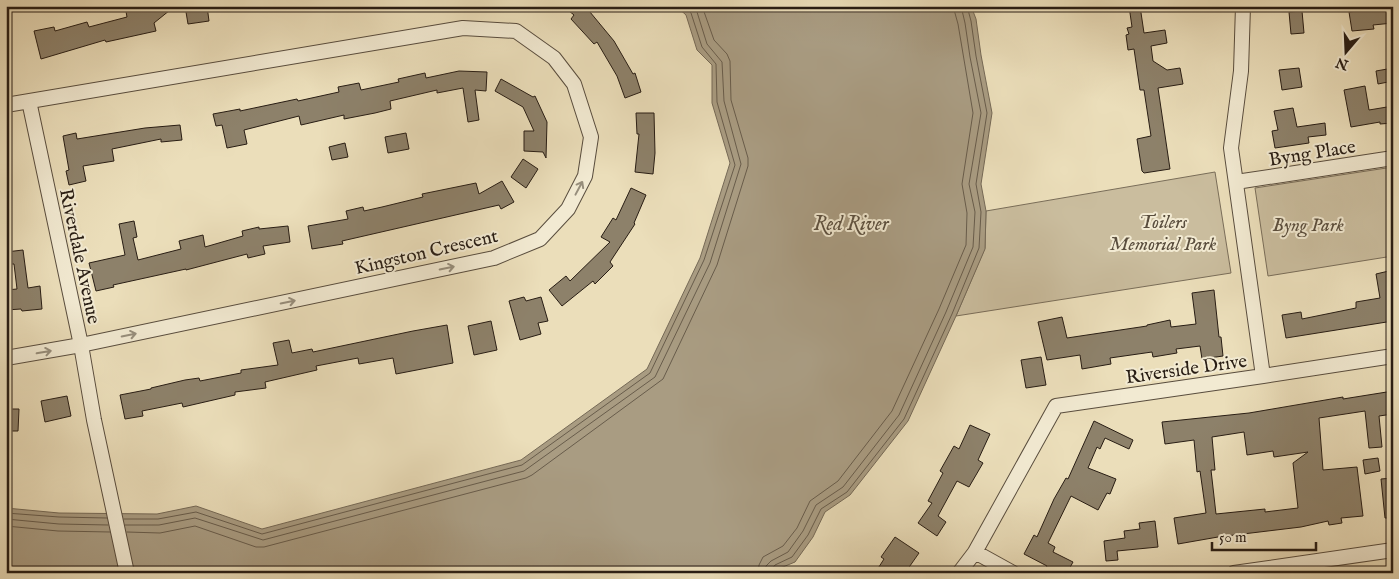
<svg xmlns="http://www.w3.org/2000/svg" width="1399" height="579" viewBox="0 0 1399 579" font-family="'IM FELL English',serif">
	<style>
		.green { fill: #cabd9e; stroke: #796d59 }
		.water { fill: #a99c82; stroke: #756956 }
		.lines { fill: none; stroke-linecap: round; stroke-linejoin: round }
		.shore { stroke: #685c4b; stroke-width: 1 }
		.building { fill: #8d816a; stroke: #281d14; fill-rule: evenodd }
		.minor-casing { stroke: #594d3e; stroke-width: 16 }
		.minor { stroke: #f2ead2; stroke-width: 14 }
		.oneway { stroke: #978e7c }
		.labels { text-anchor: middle; stroke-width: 4; stroke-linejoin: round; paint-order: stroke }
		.street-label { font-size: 19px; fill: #281d14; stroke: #f2ead2 }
		.park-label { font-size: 19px; font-style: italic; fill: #594d3d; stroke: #f2ead2 }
		.water-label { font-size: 20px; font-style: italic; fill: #5c5040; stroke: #f2ead2 }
	</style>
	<rect width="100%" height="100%" fill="#ebdeba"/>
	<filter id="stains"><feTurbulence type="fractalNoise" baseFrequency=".004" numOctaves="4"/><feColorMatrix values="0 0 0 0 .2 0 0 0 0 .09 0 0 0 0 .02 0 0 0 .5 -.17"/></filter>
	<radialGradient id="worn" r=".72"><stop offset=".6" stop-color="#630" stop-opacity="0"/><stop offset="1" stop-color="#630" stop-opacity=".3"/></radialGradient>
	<path class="green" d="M 1393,167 L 1393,256 L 1268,276 L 1255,188 Z
		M 1215,172 L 1231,273 L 956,316 L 985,248 L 986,211 Z"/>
	<path class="water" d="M 676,6 L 971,6 L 976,19 L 981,55 L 992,113 L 981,184 L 986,211 L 985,249 L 956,316 L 908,421 L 850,495 L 825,512 L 813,537 L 795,562 L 778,569 L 775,573 L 6,573 L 6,508 L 59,513 L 157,514 L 196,506 L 262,529 L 521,460 L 647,369 L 700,258 L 730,163 L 712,103 L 712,65 L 697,50 L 686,15 Z"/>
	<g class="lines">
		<path class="shore" d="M 6,513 L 59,517 L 107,518
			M 6,519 L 59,524 L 108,525
			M 124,519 L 158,519 L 196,512 L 262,534 L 522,465 L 650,373 L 704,260 L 735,165 L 717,102 L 716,64 L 702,47 L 691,13 L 684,6
			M 125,525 L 159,525 L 195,518 L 263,540 L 524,471 L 655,377 L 710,263 L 741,164 L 724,101 L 722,62 L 707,44 L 697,12 L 693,6
			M 6,526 L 58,531 L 110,532
			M 127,532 L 160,533 L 195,526 L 256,547 L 264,547 L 526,478 L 532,475 L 663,379 L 717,265 L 748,166 L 748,158 L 731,100 L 730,61 L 727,54 L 714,40 L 702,6
			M 758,573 L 759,565 L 763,557 L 783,546 L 797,528 L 810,501 L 838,481 L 892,411 L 939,309 L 966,245 L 967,213 L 962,184 L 973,113 L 958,24 L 953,6
			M 765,573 L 766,566 L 771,561 L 788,552 L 803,531 L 816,505 L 843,487 L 899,415 L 946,312 L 973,247 L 975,212 L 969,184 L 981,113 L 970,57 L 965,23 L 961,6
			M 772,573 L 772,569 L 775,565 L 792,557 L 808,535 L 821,509 L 847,492 L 904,419 L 952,314 L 979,248 L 981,212 L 976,184 L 987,113 L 976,56 L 971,21 L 967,6"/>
	</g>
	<path class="building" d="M 125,6 L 175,6 L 154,23 L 156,31 L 106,42 L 105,40 L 41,59 L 34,31 L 54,27 L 55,31 L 87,22 L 89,27 L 127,17 Z
		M 185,6 L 207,6 L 209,21 L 188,24 Z
		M 563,6 L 585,6 L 614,41 L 633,74 L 635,73 L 641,92 L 625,98 L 617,76 L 597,42 L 594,44 L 571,19 L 574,15 Z
		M 1129,6 L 1140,6 L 1144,33 L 1165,30 L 1167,43 L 1151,46 L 1153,61 L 1167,70 L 1180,68 L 1183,84 L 1158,88 L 1170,169 L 1144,173 L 1142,171 L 1137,139 L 1151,136 L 1144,90 L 1140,90 L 1134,49 L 1128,50 L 1126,35 L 1129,34 L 1127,28 L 1132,27 Z
		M 1393,7 L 1393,23 L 1373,25 L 1374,29 L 1352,31 L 1349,12 Z
		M 1302,11 L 1304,33 L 1291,34 L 1289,12 Z
		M 1299,68 L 1302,87 L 1282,90 L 1279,70 Z
		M 1393,68 L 1393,81 L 1378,84 L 1376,71 Z
		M 459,71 L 487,72 L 486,91 L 475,90 L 479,120 L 468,122 L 463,88 L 437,93 L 437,90 L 390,101 L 391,109 L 375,113 L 344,119 L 344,115 L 301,125 L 299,116 L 244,130 L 247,144 L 227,148 L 222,125 L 216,126 L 213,114 L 240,109 L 240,111 L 297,99 L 298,101 L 339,92 L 338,87 L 359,83 L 361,90 L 399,82 L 398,79 L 425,73 L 426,78 Z
		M 501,79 L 533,97 L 535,96 L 547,122 L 546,158 L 543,152 L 524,151 L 524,131 L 534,131 L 523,107 L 495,91 Z
		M 1365,86 L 1369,110 L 1393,106 L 1393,123 L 1380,124 L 1380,122 L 1351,127 L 1344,90 Z
		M 1293,108 L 1297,127 L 1325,123 L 1326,135 L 1308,137 L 1309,143 L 1275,148 L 1272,131 L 1278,130 L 1274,111 Z
		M 636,113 L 654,113 L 655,153 L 653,174 L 635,172 L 639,134 L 637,134 Z
		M 180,125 L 182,140 L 161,142 L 161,139 L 112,149 L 114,161 L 83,166 L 86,181 L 69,185 L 66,171 L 69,170 L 63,136 L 76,133 L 77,139 L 145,128 Z
		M 406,133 L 409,149 L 388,153 L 385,137 Z
		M 345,143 L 348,157 L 332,160 L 329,147 Z
		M 523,159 L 538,169 L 526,188 L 511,177 Z
		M 502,181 L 514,202 L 501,209 L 499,205 L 342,241 L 343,244 L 312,249 L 308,226 L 348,219 L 346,211 L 363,207 L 364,211 L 382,207 L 423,197 L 422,194 L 476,183 L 479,194 Z
		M 631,188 L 646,195 L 634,223 L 635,224 L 610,262 L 613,266 L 595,284 L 593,281 L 562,306 L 549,290 L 566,276 L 570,281 L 610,242 L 601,237 L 613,218 L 616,220 Z
		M 134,221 L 137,237 L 133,238 L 138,260 L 181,249 L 179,241 L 203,235 L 205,247 L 243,236 L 242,231 L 259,227 L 259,229 L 288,226 L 290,242 L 263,246 L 265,254 L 248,258 L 247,254 L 186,270 L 186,269 L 113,285 L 114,287 L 96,291 L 89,263 L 125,255 L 119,224 Z
		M 23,250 L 28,288 L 40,286 L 42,309 L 22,311 L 21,309 L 6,310 L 6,290 L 17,289 L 14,264 L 6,264 L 6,252 Z
		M 1393,270 L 1393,321 L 1286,338 L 1282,315 L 1301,312 L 1302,319 L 1356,308 L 1356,302 L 1380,298 L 1376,274 Z
		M 1214,290 L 1219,337 L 1221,337 L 1223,356 L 1202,359 L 1200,346 L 1176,349 L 1177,353 L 1153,357 L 1152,352 L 1110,358 L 1111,364 L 1082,369 L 1080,355 L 1047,360 L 1038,322 L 1062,317 L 1067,338 L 1147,326 L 1147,325 L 1170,320 L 1171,327 L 1196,324 L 1192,293 Z
		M 524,297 L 526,301 L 541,297 L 548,321 L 538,323 L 541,334 L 520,340 L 509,301 Z
		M 491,321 L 497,350 L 474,355 L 468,326 Z
		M 447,325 L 453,363 L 396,374 L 393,358 L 359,364 L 358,358 L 316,366 L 317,370 L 265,382 L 266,388 L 235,392 L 235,395 L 183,407 L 182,403 L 142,411 L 143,416 L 125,419 L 120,395 L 151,389 L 151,388 L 185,380 L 199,378 L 200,381 L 241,373 L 241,370 L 278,365 L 273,343 L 289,340 L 292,353 L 312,349 L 313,352 L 413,331 Z
		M 1041,357 L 1046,385 L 1026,388 L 1021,360 Z
		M 1393,391 L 1393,414 L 1379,416 L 1382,447 L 1369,448 L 1365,411 L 1319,418 L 1323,470 L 1357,467 L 1363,516 L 1341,518 L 1342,523 L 1329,525 L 1328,521 L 1301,527 L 1218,537 L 1178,544 L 1174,518 L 1206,513 L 1200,471 L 1197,472 L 1194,440 L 1165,444 L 1162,422 L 1249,413 L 1343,397 L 1343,399 ZM 1244,432 L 1247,455 L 1273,451 L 1274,457 L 1308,452 L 1293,463 L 1298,508 L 1265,512 L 1265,509 L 1216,514 L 1211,470 L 1215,470 L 1212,437 Z
		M 67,396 L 71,416 L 45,422 L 41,401 Z
		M 6,409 L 19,409 L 18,431 L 6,431 Z
		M 1094,421 L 1133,440 L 1129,449 L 1105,438 L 1100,449 L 1097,447 L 1088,468 L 1116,479 L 1110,494 L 1107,493 L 1098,510 L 1071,496 L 1048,543 L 1055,547 L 1053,552 L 1073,562 L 1067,573 L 1052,573 L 1045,569 L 1047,566 L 1024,554 L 1034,535 L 1037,537 L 1054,499 L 1066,478 L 1068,479 Z
		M 970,425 L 990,434 L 978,460 L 983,463 L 969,487 L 957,481 L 938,516 L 946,522 L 937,536 L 918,523 L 932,503 L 928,501 L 943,473 L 940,471 L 954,446 L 959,449 Z
		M 1378,458 L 1380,471 L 1365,474 L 1363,460 Z
		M 1393,478 L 1393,518 L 1385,518 L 1381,479 Z
		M 1155,521 L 1158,547 L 1117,551 L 1118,560 L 1106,561 L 1104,541 L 1125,538 L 1124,531 L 1140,529 L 1139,523 Z
		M 895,537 L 919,553 L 905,573 L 875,573 L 884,559 L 881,557 Z"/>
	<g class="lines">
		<defs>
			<path id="minor" d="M 29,101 L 81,345 L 94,420 L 127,573
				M 6,105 L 463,28 L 516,31 L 554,58 L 574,84 L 591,137 L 585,176 L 568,209 L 540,239 L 494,258 L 81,345 L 6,358
				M 1236,182 L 1393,158
				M 1263,376 L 1393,356
				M 975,552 L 1013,573
				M 959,573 L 975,552 L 1056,406 L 1263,376 L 1231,148 L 1241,71 L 1243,6
				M 1234,573 L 1393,550"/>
		</defs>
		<use href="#minor" class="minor-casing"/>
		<use href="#minor" class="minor"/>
	</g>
	<defs><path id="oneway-shaft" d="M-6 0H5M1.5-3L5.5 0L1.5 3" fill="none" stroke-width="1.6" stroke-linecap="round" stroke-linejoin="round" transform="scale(1.25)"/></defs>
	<g class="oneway">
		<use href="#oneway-shaft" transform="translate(579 188) rotate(-62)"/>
		<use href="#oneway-shaft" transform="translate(447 268) rotate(-12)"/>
		<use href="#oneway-shaft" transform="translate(288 302) rotate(-12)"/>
		<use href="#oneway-shaft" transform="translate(129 335) rotate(-12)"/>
		<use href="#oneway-shaft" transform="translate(44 352) rotate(-10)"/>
	</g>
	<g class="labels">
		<g class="street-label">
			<text transform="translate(1312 152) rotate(-9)" y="7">Byng Place</text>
			<text transform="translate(426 251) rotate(-13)" y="7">Kingston Crescent</text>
			<text transform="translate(81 256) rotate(78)" y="7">Riverdale Avenue</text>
			<text transform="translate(1186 368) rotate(-8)" y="7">Riverside Drive</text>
		</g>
		<g class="park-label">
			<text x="1163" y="228">Toilers<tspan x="1163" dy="22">Memorial Park</tspan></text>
			<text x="1308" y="231">Byng Park</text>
		</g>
		<g class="water-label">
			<text x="851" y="230">Red River</text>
		</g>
	</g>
	<rect width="1399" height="579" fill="none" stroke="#ebdeba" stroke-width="25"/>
	<rect x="8" y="8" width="1384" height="564" fill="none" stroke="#281d14" stroke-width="2.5"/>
	<rect x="12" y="12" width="1374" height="554" fill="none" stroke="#281d14"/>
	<g transform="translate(1346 52) rotate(199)" stroke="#f2ead2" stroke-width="4" paint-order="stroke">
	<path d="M0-4L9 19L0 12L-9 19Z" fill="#281d14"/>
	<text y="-8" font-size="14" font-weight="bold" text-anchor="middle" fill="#281d14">N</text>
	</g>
	<path d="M1212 542v8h104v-8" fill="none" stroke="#281d14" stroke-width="2.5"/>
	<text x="1219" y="542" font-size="15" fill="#281d14" stroke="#f2ead2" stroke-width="4" paint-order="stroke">50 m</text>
	<rect width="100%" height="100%" filter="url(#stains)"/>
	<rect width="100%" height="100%" fill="url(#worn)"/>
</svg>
